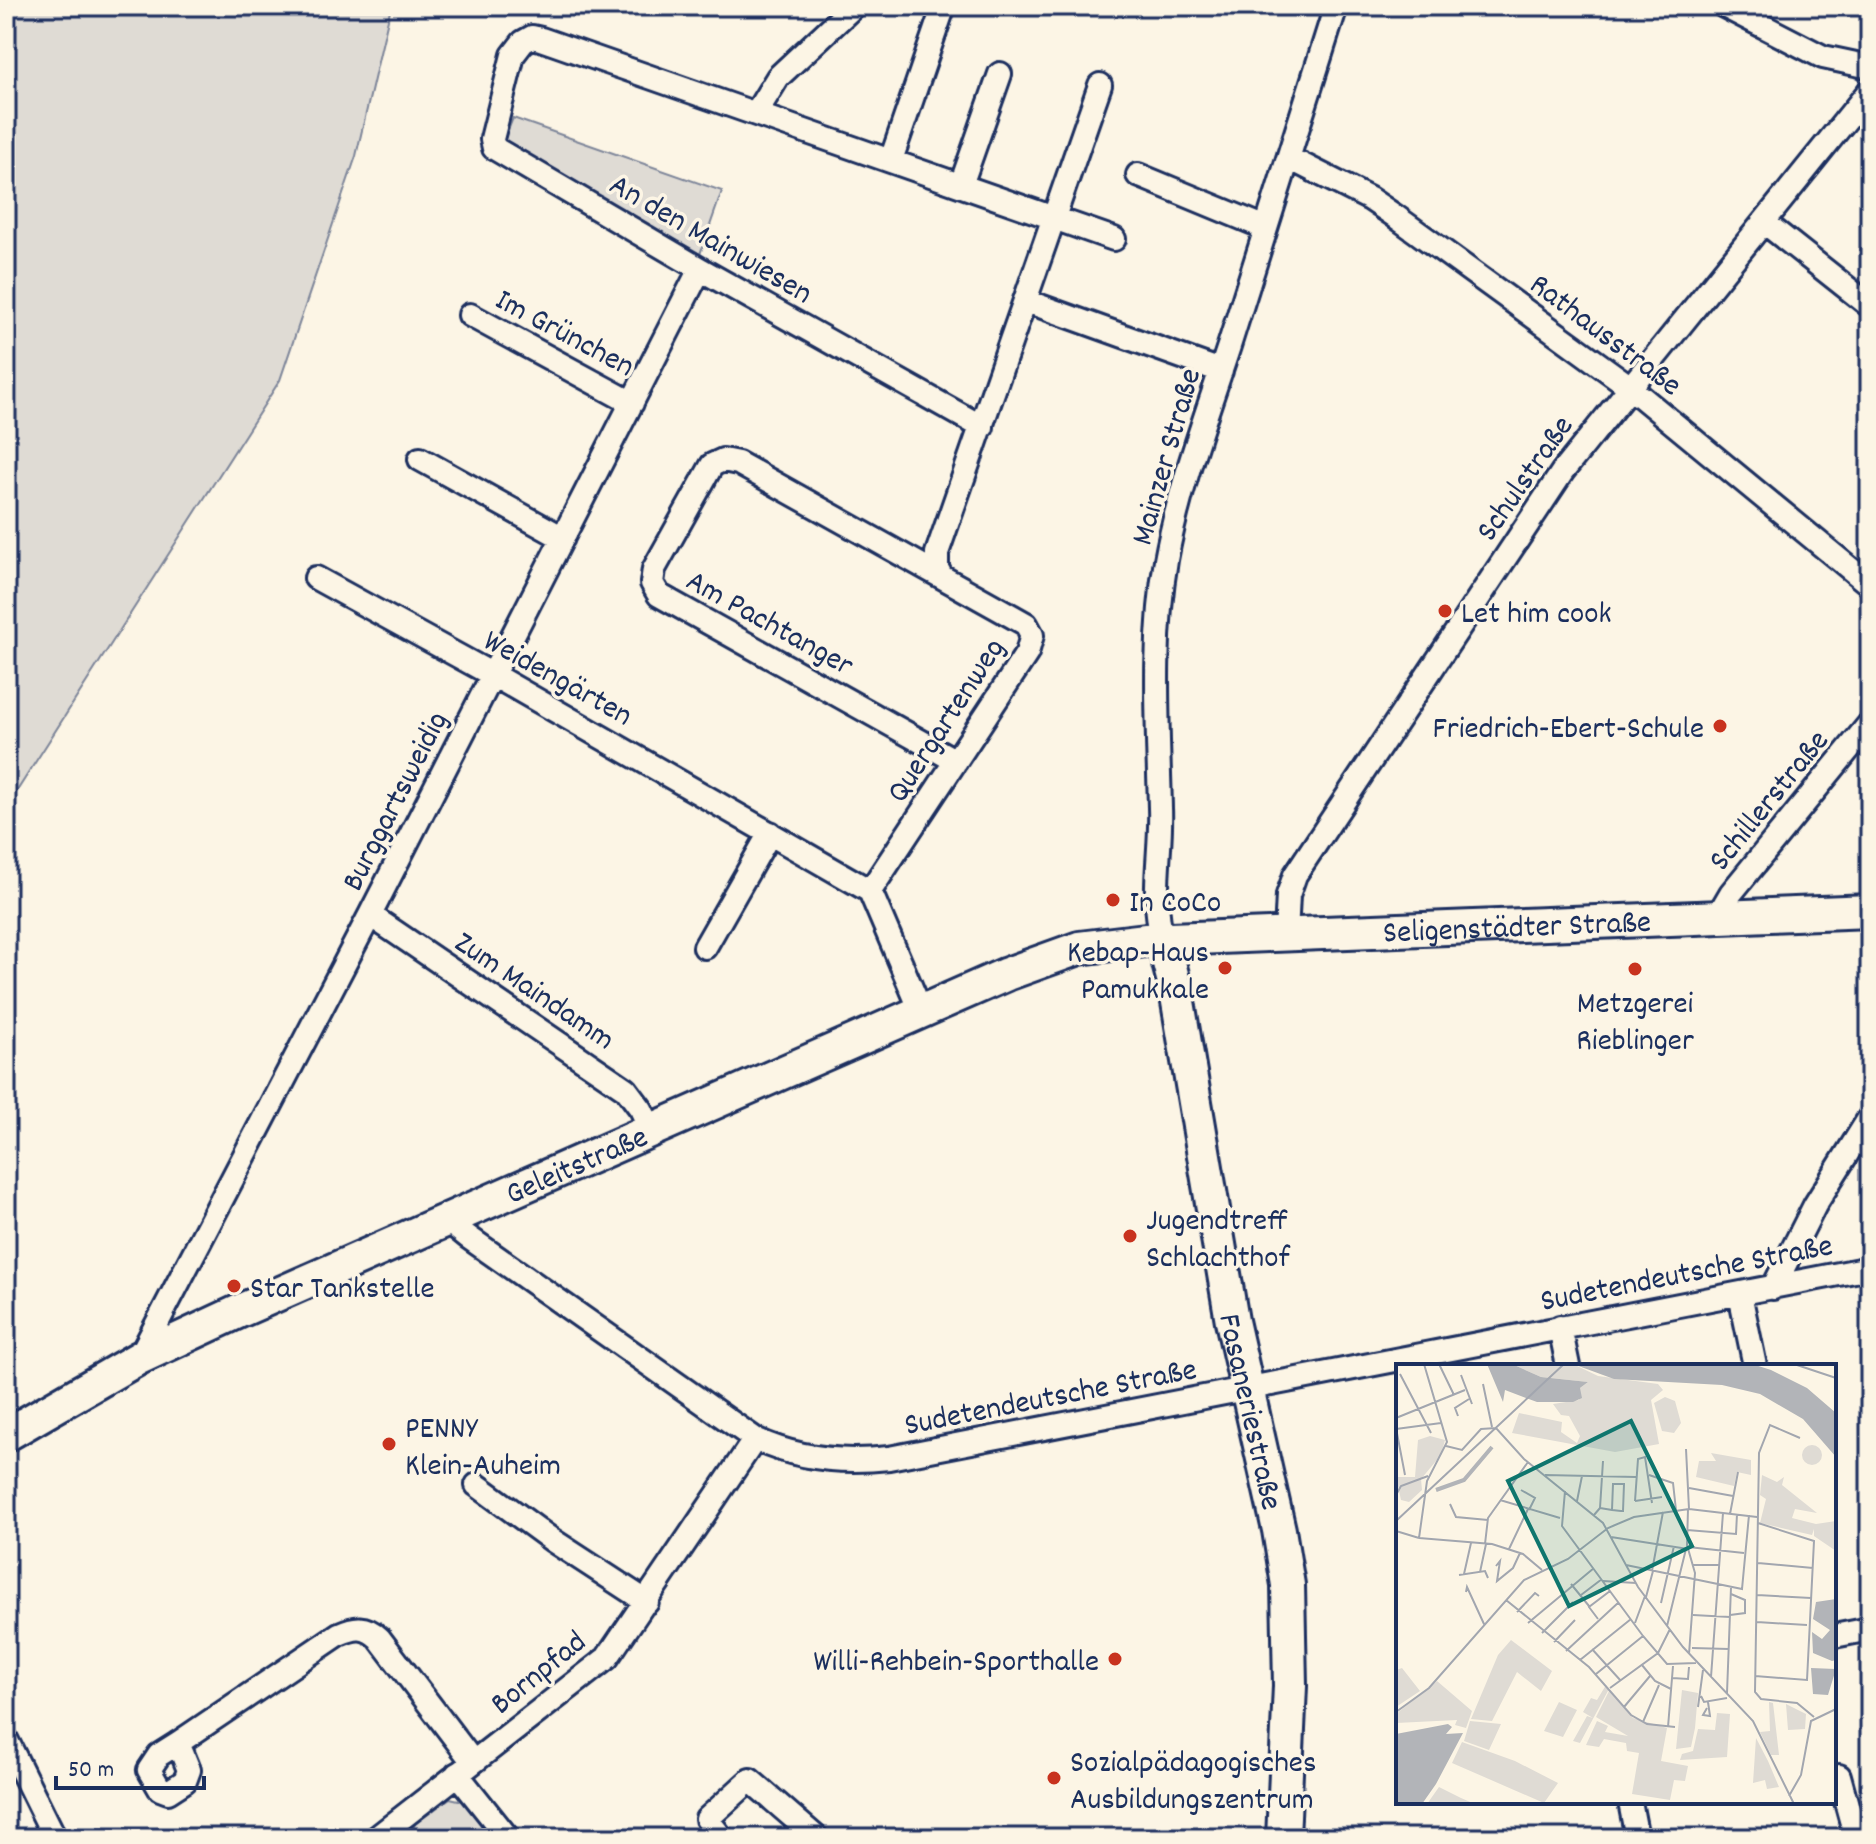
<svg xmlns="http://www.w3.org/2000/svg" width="1876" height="1844" viewBox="0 0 1876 1844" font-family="Dekko,sans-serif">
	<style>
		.green { fill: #dfdbd4; stroke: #7d8599; stroke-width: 2 }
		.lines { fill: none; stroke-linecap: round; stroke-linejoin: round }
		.street-casing { stroke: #1b2f5e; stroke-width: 28 }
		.secondary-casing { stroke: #1b2f5e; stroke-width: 38 }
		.street { stroke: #fcf5e5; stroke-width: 22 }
		.secondary { stroke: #fcf5e5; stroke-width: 32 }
		.poi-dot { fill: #c8321e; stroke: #fcf5e5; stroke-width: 3 }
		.labels { text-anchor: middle; stroke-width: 7; stroke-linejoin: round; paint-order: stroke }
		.street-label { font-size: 32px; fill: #1b2f5e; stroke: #fcf5e5 }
		.poi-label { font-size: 32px; fill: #1b2f5e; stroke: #fcf5e5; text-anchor: start }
		.inset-river { fill: none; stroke: #b2b4b8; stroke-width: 4 }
		.inset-road { fill: none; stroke: #a2a6af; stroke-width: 2 }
		.view { fill: #0f766e; fill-opacity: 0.15; stroke: #0f766e; stroke-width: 4 }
		.inset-edge { fill: none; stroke: #1b2f5e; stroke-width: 4 }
	</style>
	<rect width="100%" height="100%" fill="#fcf5e5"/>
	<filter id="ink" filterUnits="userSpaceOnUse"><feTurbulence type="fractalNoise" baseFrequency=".0125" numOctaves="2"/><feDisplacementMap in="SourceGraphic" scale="16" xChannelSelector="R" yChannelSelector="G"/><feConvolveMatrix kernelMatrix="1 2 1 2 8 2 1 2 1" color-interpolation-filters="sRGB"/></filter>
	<g filter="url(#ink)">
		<path class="green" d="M 6,6 L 391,6 L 356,156 L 280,380 L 6,808 Z
			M 513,118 L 722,191 L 699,257 L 501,148 Z
			M 450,1798 L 467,1802 L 495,1838 L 409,1838 L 415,1824 Z"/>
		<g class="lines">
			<defs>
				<path id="street" d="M 1724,6 L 1823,57 L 1870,67
					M 756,113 L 778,77 L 854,6
					M 1289,158 L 1370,199 L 1395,216 L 1622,381 L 1870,585
					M 891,160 L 941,14
					M 1138,175 L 1266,228
					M 961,185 L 1000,74
					M 1764,222 L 1870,306
					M 1026,301 L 1221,371
					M 470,315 L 632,403
					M 982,427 L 700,269 L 494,148 L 492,139 L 513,55 L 523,42 L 532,37 L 541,39 L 1114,239
					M 420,459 L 563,538
					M 941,576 L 937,568 L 937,553 L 1100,85
					M 316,578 L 493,675 L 870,891 L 921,1011
					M 870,891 L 1027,653 L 1032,635 L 1026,624 L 738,463 L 723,460 L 712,465 L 654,569 L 652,583 L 659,595 L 956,761
					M 370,915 L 626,1089 L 641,1109 L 651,1130
					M 1717,917 L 1731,893 L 1870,723
					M 1286,934 L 1288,895 L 1295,875 L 1563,471 L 1870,90
					M 1163,940 C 1150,898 1162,851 1160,808 C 1158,726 1152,642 1166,560 C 1179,488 1206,416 1229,346 C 1265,233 1300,119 1336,6
					M 705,947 L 770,833
					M 447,1220 L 468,1237 L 755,1439 C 797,1459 843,1463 889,1458 L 1870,1268
					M 1773,1288 L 1815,1205 L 1870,1117
					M 1740,1294 L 1755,1366
					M 1560,1327 L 1568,1366
					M 139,1358 L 370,915 L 700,269
					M 477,1485 L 552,1540 L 647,1602
					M 1834,1636 L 1870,1629
					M 6,1739 L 55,1838
					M 178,1743 L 189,1770 L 185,1781 L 168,1792 L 160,1789 L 149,1770 L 159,1755 L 178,1743 L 339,1634 C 355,1627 365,1625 379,1638 L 473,1762
					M 457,1774 L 508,1838
					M 1839,1776 L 1856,1838
					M 1630,1802 L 1637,1838
					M 376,1838 L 607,1658 L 755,1439
					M 722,1838 L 707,1819 L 750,1780 L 817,1838"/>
				<g id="secondary">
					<path id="s1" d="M 1163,940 L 1176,990 L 1232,1321 L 1279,1530 L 1288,1585 L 1290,1686 L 1283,1838"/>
					<path id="s2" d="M 6,1435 L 139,1358 L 242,1310 L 1007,974 L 1079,948 L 1146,940 L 1870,911"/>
				</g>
			</defs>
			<use href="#street" class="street-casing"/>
			<use href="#secondary" class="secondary-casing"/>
			<use href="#street" class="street"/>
			<use href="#secondary" class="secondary"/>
		</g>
	</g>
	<g class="poi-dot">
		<circle cx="1445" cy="611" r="8"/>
		<circle cx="1720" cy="726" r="8"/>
		<circle cx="1113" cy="900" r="8"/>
		<circle cx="1225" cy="968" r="8"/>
		<circle cx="1635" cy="969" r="8"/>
		<circle cx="1130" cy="1236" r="8"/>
		<circle cx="234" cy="1286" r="8"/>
		<circle cx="389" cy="1444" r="8"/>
		<circle cx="1115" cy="1659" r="8"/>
		<circle cx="1054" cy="1778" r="8"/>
	</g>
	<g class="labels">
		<g class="street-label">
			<text transform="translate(712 237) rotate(30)" y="11">An den Mainwiesen</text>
			<text transform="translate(566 331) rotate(28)" y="11">Im Grünchen</text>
			<text transform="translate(1607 333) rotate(37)" y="11">Rathausstraße</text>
			<text transform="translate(1164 456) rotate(-74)" y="11">Mainzer Straße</text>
			<text transform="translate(1523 477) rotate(-55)" y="11">Schulstraße</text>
			<text transform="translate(771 621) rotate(29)" y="11">Am Pachtanger</text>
			<text transform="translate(559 676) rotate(29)" y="11">Weidengärten</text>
			<text transform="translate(944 719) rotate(-57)" y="11">Quergartenweg</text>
			<text transform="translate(1767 799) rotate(-51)" y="11">Schillerstraße</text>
			<text transform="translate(393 800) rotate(-63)" y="11">Burggartsweidig</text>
			<text dy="11" stroke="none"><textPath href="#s2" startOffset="1618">Seligenstädter Straße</textPath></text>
			<text transform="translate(536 989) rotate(34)" y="11">Zum Maindamm</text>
			<text dy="11" stroke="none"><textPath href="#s2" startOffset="632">Geleitstraße</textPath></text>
			<text transform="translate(1686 1271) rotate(-11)" y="11">Sudetendeutsche Straße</text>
			<text transform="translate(1050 1395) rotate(-11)" y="11">Sudetendeutsche Straße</text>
			<text dy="11" stroke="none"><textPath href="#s1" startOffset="480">Fasaneriestraße</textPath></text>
			<text transform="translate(537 1671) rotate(-39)" y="11">Bornpfad</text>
		</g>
		<g class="poi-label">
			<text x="1461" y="622">Let him cook</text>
			<text x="1704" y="737" text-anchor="end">Friedrich-Ebert-Schule</text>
			<text x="1129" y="911">In CoCo</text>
			<text x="1209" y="961" text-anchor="end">Kebap-Haus<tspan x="1209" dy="37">Pamukkale</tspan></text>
			<text x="1635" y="1012" text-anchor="middle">Metzgerei<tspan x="1635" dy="37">Rieblinger</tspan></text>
			<text x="1146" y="1229">Jugendtreff<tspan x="1146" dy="37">Schlachthof</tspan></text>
			<text x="250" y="1297">Star Tankstelle</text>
			<text x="405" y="1437">PENNY<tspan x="405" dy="37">Klein-Auheim</tspan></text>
			<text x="1099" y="1670" text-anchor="end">Willi-Rehbein-Sporthalle</text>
			<text x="1070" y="1771">Sozialpädagogisches<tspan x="1070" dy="37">Ausbildungszentrum</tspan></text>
		</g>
	</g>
	<g transform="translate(1396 1364)">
		<rect width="440" height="440" fill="#fcf5e5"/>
		<path d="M 116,0 L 177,0 L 202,12 L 262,20 L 267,26 L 255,36 L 263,80 L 219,88 L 116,69 L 123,49 L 166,58 L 165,68 L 181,79 L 184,72 L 173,52 L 165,51 L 157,40 L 183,36 L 184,24 L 192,18 L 145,13 ZM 269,33 L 279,37 L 285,59 L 278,69 L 266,67 L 258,39 ZM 34,72 L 49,76 L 45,91 L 25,115 L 26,126 L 13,138 L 5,136 L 0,113 L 19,113 L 22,76 ZM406 91a10 10 0 1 1 20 0a10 10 0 1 1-20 0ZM 315,89 L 355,96 L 355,111 L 341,108 L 338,122 L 300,113 L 303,97 L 320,97 ZM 366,111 L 381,118 L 388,113 L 386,121 L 421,149 L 399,145 L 396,154 L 420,160 L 440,157 L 440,187 L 418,172 L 418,165 L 416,171 L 364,159 L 370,135 L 364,131 ZM 115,276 L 156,307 L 145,327 L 121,308 L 96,357 L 75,355 L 102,291 ZM 6,304 L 24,327 L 0,343 L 0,306 ZM 41,317 L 76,347 L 70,364 L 59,361 L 61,356 L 0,359 L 0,350 ZM 210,321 L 213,325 L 184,379 L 177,377 L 191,352 L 197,354 L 187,348 L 195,334 L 201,336 ZM 286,326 L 302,329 L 299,364 L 295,383 L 280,385 ZM 213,327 L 237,354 L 271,364 L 265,397 L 292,402 L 289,417 L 278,416 L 274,436 L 236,430 L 243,389 L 231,387 L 230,379 L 208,375 L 203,383 L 190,381 L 201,357 L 212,362 L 209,368 L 232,372 L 200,353 ZM 163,338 L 181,346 L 167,373 L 148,367 ZM 373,338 L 377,339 L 383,391 L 375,391 L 364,368 L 374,367 ZM 390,340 L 410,350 L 409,365 L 392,366 ZM 321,349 L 334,350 L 331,393 L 284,396 L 286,390 L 297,387 L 302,365 L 319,366 ZM 74,357 L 105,360 L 93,386 L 68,377 ZM 360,374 L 372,397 L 383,423 L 371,425 L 369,416 L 357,419 ZM 66,378 L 119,397 L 162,419 L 148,439 L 56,399 ZM 43,423 L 65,434 L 79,440 L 31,440 Z" fill="#dfdbd4"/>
		<path d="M 91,0 L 116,0 L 145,13 L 192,18 L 184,24 L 186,34 L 177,38 L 141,38 L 109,26 L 107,38 ZM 177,0 L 356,0 L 375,6 L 411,24 L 440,49 L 440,93 L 407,55 L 364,30 L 326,21 L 218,15 ZM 440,235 L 440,296 L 436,297 L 417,289 L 416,268 L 426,275 L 434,266 L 417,255 L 420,238 ZM 415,304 L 440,305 L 432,331 L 417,330 ZM 52,360 L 56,363 L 50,370 L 67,369 L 40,420 L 26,440 L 0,440 L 0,370 Z" fill="#b2b4b8"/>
		<path class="inset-river" d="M 40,126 L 68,116 L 96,83"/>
		<path class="inset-road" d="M 43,0 L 58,31M 398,0 L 440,14M 4,10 L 35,69M 65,11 L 76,40M 87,20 L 96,63M 62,52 L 59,44 L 73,35M 0,54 L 69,26M 0,64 L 9,111M 0,65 L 45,59M 404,74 L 374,61 L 363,89 L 359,328 L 365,335 L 401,339 L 418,353M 50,82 L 66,86 L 85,65 L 100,64 L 128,95 L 207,159 L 242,223 L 287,283 L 357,357 L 398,440M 290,85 L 293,145M 149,111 L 240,113M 253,111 L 277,119 L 280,146M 293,124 L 337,132M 125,126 L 139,134 L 133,146M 169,127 L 166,162 L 247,272 L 271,300 L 300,299M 0,131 L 5,122 L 32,112M 104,136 L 164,154M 181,137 L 186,112M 239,137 L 242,95 L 249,93 L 256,139M 239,137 L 266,133M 54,140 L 60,153 L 92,156M 204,144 L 216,146 L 225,147 L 227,147 L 228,120 L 217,120 L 216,146M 292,145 L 291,181 L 299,209 L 293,290M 334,150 L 342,108M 198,151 L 204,144 L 207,97M 0,157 L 168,0M 291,166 L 340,170 L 341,150M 0,167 L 23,174M 215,173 L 292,185M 23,174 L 96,180 L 127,190 L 146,206M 23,174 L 31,117 L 51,78 L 28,0M 89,180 L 92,154 L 132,98M 292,183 L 348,189M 113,185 L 132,145M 362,199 L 417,204M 230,201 L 346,225 L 353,151M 297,201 L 323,201M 100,202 L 104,197 L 101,217 L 117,204 L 124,189M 256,207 L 267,148M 84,208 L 90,180M 68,210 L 75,179M 63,211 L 89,207 L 92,214M 207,217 L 240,219M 175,220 L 193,242M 70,228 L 71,223 L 88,260M 185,231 L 206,215M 361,231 L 415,234M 250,233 L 257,207M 110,236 L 193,303 L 235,351 L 251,360 L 279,363M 265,239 L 278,182M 121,248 L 139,229 L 143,232M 297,251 L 334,253M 334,251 L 349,249 L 349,236 L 335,230M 202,255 L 193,243 L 214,227M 361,258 L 411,261M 132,259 L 198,204M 239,259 L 249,232M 271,262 L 290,185M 146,269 L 177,238M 158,278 L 179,256M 296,284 L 333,285M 196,285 L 225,317M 170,287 L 223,238M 184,296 L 235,255M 246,301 L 259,317 L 275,325M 200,310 L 247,272M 359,312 L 411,316 L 418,177 L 362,159M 315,313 L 327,149M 276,314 L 292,315 L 293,303M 214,324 L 262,289 L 274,265M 331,329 L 335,223M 305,332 L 308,338 L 331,334M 228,343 L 254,312M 302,343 L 307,306M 311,344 L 307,351 L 314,352 L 312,338M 0,348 L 33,324 L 128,216 L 172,195 L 212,164 L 238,153 L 293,145 L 361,153M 247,358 L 263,321M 272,363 L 277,302M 393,432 L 405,411 L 415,357 L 440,345"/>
		<path class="view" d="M 235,57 L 296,182 L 173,242 L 112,117 Z"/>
		<rect width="440" height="440" class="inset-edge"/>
	</g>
	<rect width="1876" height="1844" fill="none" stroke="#fcf5e5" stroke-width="32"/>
	<rect x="16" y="16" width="1844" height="1812" fill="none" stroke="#1b2f5e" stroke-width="3" filter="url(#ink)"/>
	<path d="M56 1776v12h148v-12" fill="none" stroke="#1b2f5e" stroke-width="4"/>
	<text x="68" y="1776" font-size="24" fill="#1b2f5e" stroke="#fcf5e5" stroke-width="6" paint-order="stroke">50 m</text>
</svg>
